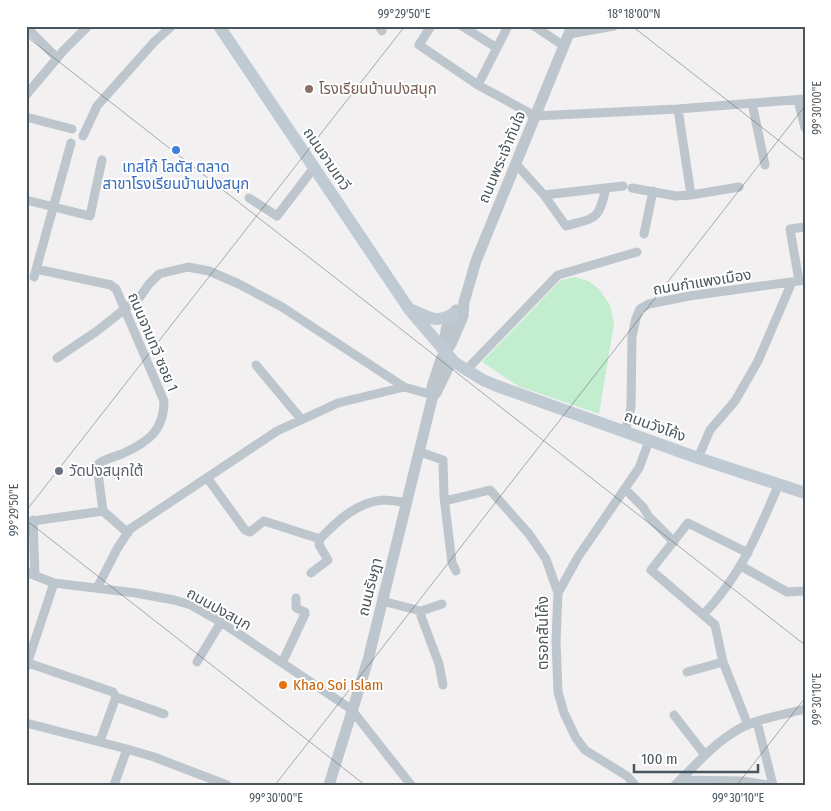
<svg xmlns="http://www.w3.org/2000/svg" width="831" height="811" viewBox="0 0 831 811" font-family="'Fira Sans Condensed','Noto Sans Thai',sans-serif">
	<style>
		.green { fill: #c2edcf }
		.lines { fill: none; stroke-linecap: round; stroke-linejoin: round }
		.minor { stroke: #bdc6cc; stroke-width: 9 }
		.tertiary { stroke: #bdc6cc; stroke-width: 11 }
		.secondary { stroke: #bfcad3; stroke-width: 12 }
		.ticks { fill: none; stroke: #49555d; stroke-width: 1; stroke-opacity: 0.45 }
		.education-dot { fill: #8d6e63; stroke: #fff; stroke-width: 2 }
		.shop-dot { fill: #3f7fe0; stroke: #fff; stroke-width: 2 }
		.worship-dot { fill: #6b7280; stroke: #fff; stroke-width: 2 }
		.food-dot { fill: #e8710a; stroke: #fff; stroke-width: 2 }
		.labels { text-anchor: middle; stroke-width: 4; stroke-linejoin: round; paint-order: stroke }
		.education-label { font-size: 15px; fill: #785e54; stroke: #fff; text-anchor: start }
		.street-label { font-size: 15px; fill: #49555d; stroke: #fff }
		.shop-label { font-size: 15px; fill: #366cbe; stroke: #fff }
		.worship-label { font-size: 15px; fill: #5b616d; stroke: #fff; text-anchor: start }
		.food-label { font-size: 15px; fill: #c56008; stroke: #fff; text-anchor: start }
		.neatline { fill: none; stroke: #49555d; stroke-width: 2 }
		.ticks-label { font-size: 12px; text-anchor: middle; fill: #49555d }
	</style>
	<rect width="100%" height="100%" fill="#f2f0f0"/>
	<path class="green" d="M 575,277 L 588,281 L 599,289 L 610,305 L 614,323 L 599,414 L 518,386 L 482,362 L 561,280 Z"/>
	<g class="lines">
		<path class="minor" d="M 379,26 L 382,31
			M 431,26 L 419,45 L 478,85 L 535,116 L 678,109 L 805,99
			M 462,26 L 497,48
			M 534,26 L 564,46
			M 26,27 L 57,58
			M 569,34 L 614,26
			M 478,85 L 508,26
			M 26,95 L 64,50 L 88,26
			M 798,100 L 805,128
			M 752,103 L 765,165
			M 678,109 L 691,195
			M 26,117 L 72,129
			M 83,136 L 97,106 L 155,41 L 172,26
			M 516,164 L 544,195 L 566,226 C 597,217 598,221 606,188
			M 632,188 L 676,196 L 691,195 L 739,187
			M 544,195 L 623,186
			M 249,198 L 277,216 L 313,169
			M 26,200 L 90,216 L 102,160
			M 644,234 L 653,191
			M 36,269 L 111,285 L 116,289 L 164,401 C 164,431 148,442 122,454 C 114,457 104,459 97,465 L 103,511
			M 34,277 L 71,143
			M 799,281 L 790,229 L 805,227
			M 57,358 L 97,331 L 140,297 L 149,284 L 159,274 L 188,267 L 209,271 L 239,284 L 282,307 L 404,387 L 433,395
			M 256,365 L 301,419
			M 471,365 L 558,275 L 637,252
			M 625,432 L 631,407 L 632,337 L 636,318 L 640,309 L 649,304 L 689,296 L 805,280
			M 420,452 L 443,460 L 444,497 L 449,500 L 490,490 L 529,534 L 546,559 L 558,593 L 556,641 L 558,692 L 564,713 L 576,738 L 585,750 L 627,776 L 635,785
			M 698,458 L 710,430 L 735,401 L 758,361 L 792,282
			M 208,479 L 245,530 L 250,532 L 264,521 L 320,539 C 337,521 357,502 383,500 C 391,500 400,502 407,503
			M 625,489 L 643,507 L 649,517 L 674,542
			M 444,497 L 452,563 L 456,571
			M 103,511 L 128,533
			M 33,520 L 35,575
			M 26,522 L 103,511
			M 741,566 L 787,592 L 805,591
			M 26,572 L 54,583 L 136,593 L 174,600 L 191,605 L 221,622 L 351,709 L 411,785
			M 311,573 L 328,560 L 319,545 L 320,539
			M 97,588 L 117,549 L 130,529 L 277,431 L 338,403 L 404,387
			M 558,593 L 578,557 L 639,468 L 649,441
			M 382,601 L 421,611 L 442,604
			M 421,611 L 421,616 L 439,664 L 443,685
			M 703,615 C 742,574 757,534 779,484
			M 197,662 L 221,622
			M 28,663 L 113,692 L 116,697 L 164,714
			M 282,663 L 305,614 L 305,612 L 296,608 L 296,598
			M 26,667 L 54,583
			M 687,672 L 723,662
			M 674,715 L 705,755
			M 757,722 L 773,785
			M 26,723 L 127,749 L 154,757 L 227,785
			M 748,725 L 723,662 L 715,625 L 651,570 L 688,523 L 748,553
			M 100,741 L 116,697
			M 680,780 L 742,781 L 769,785
			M 114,785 L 127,749
			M 675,785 C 698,763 719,737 749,724 C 766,717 787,714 805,709"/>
		<path class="tertiary" d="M 436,393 L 449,366 C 443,348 442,326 456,310
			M 329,785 L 368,660 L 433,395 L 432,387 L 441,359 L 451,344 L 463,316 L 464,302 L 476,261 L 572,26"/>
		<path class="secondary" d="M 219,26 L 409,309 L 454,362 L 483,380 L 497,386 L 698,458 L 805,493
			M 412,310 C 429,317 435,324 453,314"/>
	</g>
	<path class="ticks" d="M 632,26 L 805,161M 26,36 L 805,645M 26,511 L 405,26M 26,520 L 365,785M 275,785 L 805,106M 737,785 L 805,698"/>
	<circle class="education-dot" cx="309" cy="89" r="5"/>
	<circle class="shop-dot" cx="176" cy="150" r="5"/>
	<circle class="worship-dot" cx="59" cy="471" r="5"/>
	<circle class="food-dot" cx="283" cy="685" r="5"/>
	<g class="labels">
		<g class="education-label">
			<text x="319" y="94">โรงเรียนบ้านปงสนุก</text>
		</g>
		<g class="street-label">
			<text transform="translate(502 157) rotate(-67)" y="5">ถนนพระเจ้าทันใจ</text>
			<text transform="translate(327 159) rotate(56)" y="5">ถนนจามเทวี</text>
			<text transform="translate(702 282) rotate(-9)" y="5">ถนนกำแพงเมือง</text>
			<text transform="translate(153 342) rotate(67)" y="5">ถนนจามทวี ซอย 1</text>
			<text transform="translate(655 426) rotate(20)" y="5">ถนนวังโค้ง</text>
			<text transform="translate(370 587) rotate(-76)" y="5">ถนนรัษฎา</text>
			<text transform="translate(219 609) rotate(29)" y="5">ถนนปงสนุก</text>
			<text transform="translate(543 633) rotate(-90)" y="5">ตรอกสันโค้ง</text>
		</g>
		<g class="shop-label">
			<text x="176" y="172">เทสโก้ โลตัส ตลาด<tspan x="176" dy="17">สาขาโรงเรียนบ้านปงสนุก</tspan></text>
		</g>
		<g class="worship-label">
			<text x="69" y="476">วัดปงสนุกใต้</text>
		</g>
		<g class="food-label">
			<text x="293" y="690">Khao Soi Islam</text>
		</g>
	</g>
	<rect width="831" height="811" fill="none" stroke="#ffffff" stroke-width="55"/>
	<path d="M634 764v8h124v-8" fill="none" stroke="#49555d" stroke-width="2.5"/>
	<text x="641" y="764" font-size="15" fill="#49555d" stroke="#ffffff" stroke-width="4" paint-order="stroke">100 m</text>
	<rect x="28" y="28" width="776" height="756" class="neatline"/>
	<g class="ticks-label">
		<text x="404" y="18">99°29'50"E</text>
		<text x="634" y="18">18°18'00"N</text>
		<text transform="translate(817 108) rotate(-90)" y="4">99°30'00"E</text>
		<text transform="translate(14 510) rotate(-90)" y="4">99°29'50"E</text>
		<text transform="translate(817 699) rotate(-90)" y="4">99°30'10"E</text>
		<text x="276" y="802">99°30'00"E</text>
		<text x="738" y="802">99°30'10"E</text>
	</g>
</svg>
